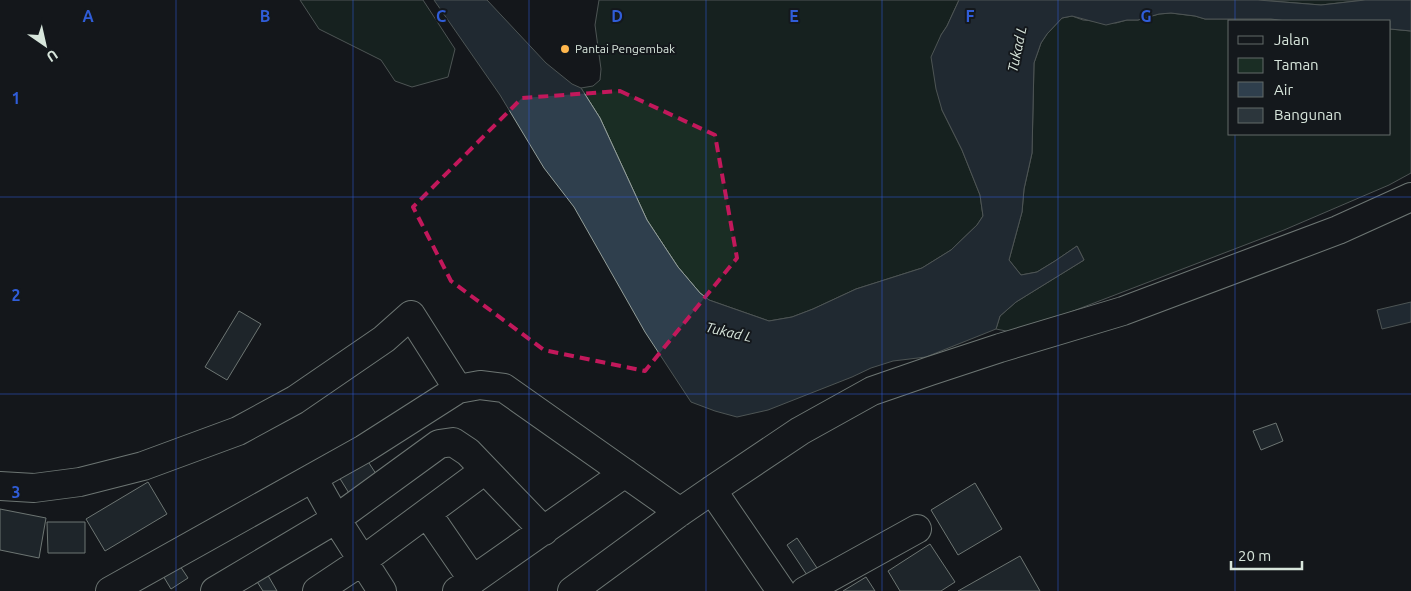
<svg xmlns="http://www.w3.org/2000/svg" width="1411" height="591" viewBox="0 0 1411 591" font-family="Ubuntu,sans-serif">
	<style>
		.green { fill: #1a2d24; stroke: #939e99 }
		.water { fill: #2f3f4d; stroke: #939e99 }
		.building { fill: #2c363c; stroke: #d8e6dc }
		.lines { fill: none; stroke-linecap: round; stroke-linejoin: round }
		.minor-casing { stroke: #d8e6dc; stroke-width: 30 }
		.minor { stroke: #14181c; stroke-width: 28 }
		.marked { fill: none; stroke: #c2185b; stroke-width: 4; stroke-dasharray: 10 6; stroke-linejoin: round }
		.grid { fill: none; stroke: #305dd8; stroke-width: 1; stroke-opacity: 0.55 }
		.poi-dot { fill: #ffb74d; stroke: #14181c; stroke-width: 2 }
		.labels { text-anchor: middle; stroke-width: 4; stroke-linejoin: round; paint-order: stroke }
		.poi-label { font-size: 12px; fill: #d8e6dc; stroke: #14181c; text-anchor: start }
		.water-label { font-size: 14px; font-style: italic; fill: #d8e6dc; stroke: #14181c }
		.grid-label { font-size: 16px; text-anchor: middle; font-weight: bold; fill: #305dd8; stroke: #14181c; stroke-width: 4; stroke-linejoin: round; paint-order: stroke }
	</style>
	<rect width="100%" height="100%" fill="#14181c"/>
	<path class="green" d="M 300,0 L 423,0 L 455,49 L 448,77 L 412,87 L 395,81 L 381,60 L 319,29 Z
		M 599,0 L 959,0 L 947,26 L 941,35 L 942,110 L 962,150 L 980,195 L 983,216 L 977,225 L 951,250 L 922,268 L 856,289 L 813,309 L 792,317 L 769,321 L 709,300 L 700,293 L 678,267 L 647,220 L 600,118 L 581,88 L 593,86 L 600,80 L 601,69 L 595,25 Z
		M 1258,0 L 1365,0 L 1321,5 Z
		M 1171,13 L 1195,16 L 1205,19 L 1271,19 L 1286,21 L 1230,21 L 1230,134 L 1390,134 L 1390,29 L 1411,31 L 1411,173 L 1389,185 L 1284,230 L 1016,333 L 996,329 L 1000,316 L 1016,302 L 1084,260 L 1077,246 L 1055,261 L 1037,272 L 1021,275 L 1009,260 L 1022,212 L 1024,189 L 1032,153 L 1034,63 L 1041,43 L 1047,34 L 1062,18 L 1072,16 L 1083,20 L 1116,23 L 1127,20 L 1138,20 L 1159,14 Z"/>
	<path class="water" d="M 434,0 L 487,0 L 546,63 L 572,84 L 581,88 L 600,118 L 647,220 L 678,267 L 700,293 L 709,300 L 769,321 L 792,317 L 813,309 L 856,289 L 922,268 L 951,250 L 977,225 L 983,216 L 980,195 L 962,150 L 942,110 L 936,89 L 931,57 L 941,35 L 947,26 L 959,0 L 1258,0 L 1321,5 L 1365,0 L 1411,0 L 1411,31 L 1390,29 L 1390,21 L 1286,21 L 1271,19 L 1205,19 L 1195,16 L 1171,13 L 1159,14 L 1138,20 L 1127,20 L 1106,25 L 1072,16 L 1062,18 L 1047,34 L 1041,43 L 1034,63 L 1032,153 L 1024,189 L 1022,212 L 1009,260 L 1021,275 L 1037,272 L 1055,261 L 1077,246 L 1084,260 L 1016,302 L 1000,316 L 996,329 L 926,357 L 893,361 L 871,368 L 852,377 L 768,410 L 737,417 L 715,411 L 691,402 L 645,332 L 574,207 L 544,168 L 500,95 Z
		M 1411,302 L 1411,322 L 1382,329 L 1377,310 Z"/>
	<path class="building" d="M 239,311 L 261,324 L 227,380 L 205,367 Z
		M 1276,423 L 1283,441 L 1261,450 L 1253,431 Z
		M 367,460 L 380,480 L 352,498 L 339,477 Z
		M 148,482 L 167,514 L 105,551 L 86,519 Z
		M 975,483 L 1002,529 L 958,555 L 931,510 Z
		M 0,509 L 46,518 L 39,558 L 0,550 Z
		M 47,522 L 85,522 L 85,553 L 48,553 Z
		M 797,538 L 817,568 L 807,575 L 787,545 Z
		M 930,544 L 955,582 L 941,591 L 900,591 L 888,571 Z
		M 1020,556 L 1040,591 L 958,591 Z
		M 178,563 L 188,578 L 171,589 L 162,574 Z
		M 266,572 L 277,591 L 263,591 L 256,580 Z
		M 866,577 L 875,591 L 843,591 Z"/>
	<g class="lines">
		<defs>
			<path id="minor" d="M 313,478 L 336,519 L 382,591
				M 0,486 L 34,488 L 80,482 L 143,466 L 238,431 L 295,400 L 384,339 L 411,315 L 458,389
				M 712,490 L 781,591
				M 427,513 L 473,580
				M 110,591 L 364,449 L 458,389 L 480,385 L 504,388 L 680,512
				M 215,591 L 336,519 L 439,444 L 453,442 L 468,452 L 544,531
				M 317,591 L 362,561 L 485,470
				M 457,591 L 625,473
				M 572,591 L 680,512 L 712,490 L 800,431 L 872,391 L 930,371 L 1000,348 L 1123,311 L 1338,230 L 1411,197
				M 805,591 L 917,529"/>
		</defs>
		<use href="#minor" class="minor-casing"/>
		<use href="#minor" class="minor"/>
	</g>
	<path d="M0 0H1411V591H0ZM 620,91 L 715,135 L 737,258 L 645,371 L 544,350 L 451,281 L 413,207 L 522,98 Z" fill="#14181c" fill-opacity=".55" fill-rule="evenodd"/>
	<path class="marked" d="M 620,91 L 715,135 L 737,258 L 645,371 L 544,350 L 451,281 L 413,207 L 522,98 Z"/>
	<path class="grid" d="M 176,0 L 176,591M 353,0 L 353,591M 529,0 L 529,591M 706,0 L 706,591M 882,0 L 882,591M 1058,0 L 1058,591M 1235,0 L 1235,21M 1235,134 L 1235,591M 0,197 L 1411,197M 0,394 L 1411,394"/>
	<circle class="poi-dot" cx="565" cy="49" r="5"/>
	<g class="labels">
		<g class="poi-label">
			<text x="575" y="53">Pantai Pengembak</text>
		</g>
		<g class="water-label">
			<text transform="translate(1017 49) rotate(-78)" y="5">Tukad L</text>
			<text transform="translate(729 332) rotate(13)" y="5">Tukad L</text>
		</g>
	</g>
	<g class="grid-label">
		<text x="88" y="22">A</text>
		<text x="265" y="22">B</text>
		<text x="441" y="22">C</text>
		<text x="617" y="22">D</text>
		<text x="794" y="22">E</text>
		<text x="970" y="22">F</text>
		<text x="1146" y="22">G</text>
		<text x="16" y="104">1</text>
		<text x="16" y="301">2</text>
		<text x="16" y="498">3</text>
	</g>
	<rect x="1228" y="20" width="162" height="115" fill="#14181c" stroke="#626a69"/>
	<rect x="1238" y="36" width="25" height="8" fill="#14181c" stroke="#626a69"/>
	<text x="1274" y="45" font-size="15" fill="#d8e6dc">Jalan</text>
	<rect x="1238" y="58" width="25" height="15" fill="#1a2d24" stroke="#626a69"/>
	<text x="1274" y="70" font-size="15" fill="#d8e6dc">Taman</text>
	<rect x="1238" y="82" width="25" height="15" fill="#2f3f4d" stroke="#626a69"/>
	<text x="1274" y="95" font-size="15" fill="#d8e6dc">Air</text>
	<rect x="1238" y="108" width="25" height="15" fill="#2c363c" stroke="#626a69"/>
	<text x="1274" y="120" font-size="15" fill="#d8e6dc">Bangunan</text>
	<g transform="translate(45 45) rotate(146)" stroke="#14181c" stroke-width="4" paint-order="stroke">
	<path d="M0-4L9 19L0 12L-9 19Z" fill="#d8e6dc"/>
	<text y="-8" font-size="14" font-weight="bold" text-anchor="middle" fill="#d8e6dc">U</text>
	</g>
	<path d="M1231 561v8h71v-8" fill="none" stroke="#d8e6dc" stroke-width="2.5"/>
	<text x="1238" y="561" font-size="15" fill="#d8e6dc" stroke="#14181c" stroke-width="4" paint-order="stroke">20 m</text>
</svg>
